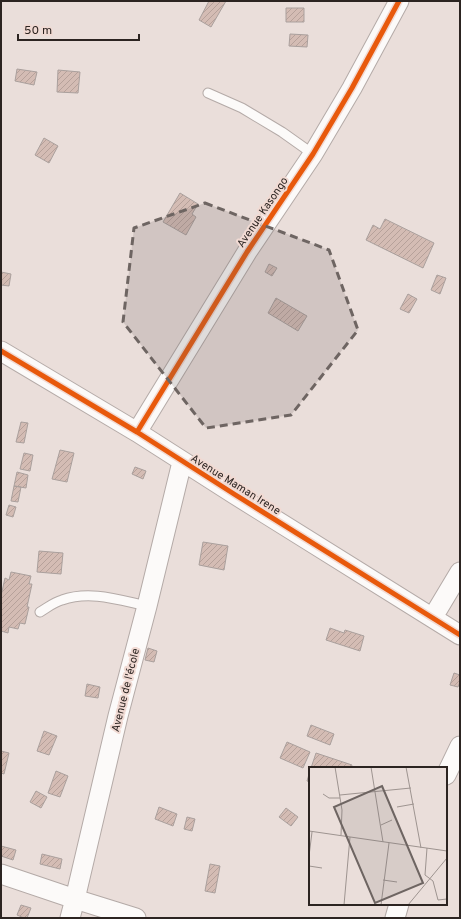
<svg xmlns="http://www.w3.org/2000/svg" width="461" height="919" viewBox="0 0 461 919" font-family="Overpass,sans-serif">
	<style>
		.building { fill: url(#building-hatch); stroke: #aaa09d }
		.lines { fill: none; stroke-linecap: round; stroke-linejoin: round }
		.service-casing { stroke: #b4aaa7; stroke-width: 11 }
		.minor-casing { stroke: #b4aaa7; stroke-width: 21 }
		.service { stroke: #fcfaf9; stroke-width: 9 }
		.minor { stroke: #fcfaf9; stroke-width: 19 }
		.cycleway-casing { stroke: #f1dad3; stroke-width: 8 }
		.cycleway { stroke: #e8590c; stroke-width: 5 }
		.marked { fill: #6e6562; fill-opacity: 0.2; stroke: #6e6562; stroke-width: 3; stroke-dasharray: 8 5; stroke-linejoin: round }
		.labels { text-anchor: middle; stroke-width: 4; stroke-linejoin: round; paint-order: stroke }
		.street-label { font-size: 11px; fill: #2c2421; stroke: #f1dad3 }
		.inset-road { fill: none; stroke: #9e9490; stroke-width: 1 }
		.view { fill: #6e6562; fill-opacity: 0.15; stroke: #6e6562; stroke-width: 2 }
		.inset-edge { fill: none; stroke: #2c2421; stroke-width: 2 }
	</style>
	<defs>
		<pattern id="building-hatch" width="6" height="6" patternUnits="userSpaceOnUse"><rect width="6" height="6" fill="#d4bcb4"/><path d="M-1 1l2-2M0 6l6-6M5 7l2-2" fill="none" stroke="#b6a19a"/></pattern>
	</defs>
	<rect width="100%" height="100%" fill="#eadeda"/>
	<path class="building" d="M 209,1 L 226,1 L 211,27 L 199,20 Z
		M 286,8 L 304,8 L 304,22 L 286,22 Z
		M 290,34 L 308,35 L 307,47 L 289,46 Z
		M 17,69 L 37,72 L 34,85 L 15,81 Z
		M 58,70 L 80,72 L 78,93 L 57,92 Z
		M 44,138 L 58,146 L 49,163 L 35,155 Z
		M 180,193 L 198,204 L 192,214 L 196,217 L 186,235 L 163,222 Z
		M 385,219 L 434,243 L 423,268 L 366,240 L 373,225 L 380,229 Z
		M 269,264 L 277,268 L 272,276 L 265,272 Z
		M 1,272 L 11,274 L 9,286 L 1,285 Z
		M 437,275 L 446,278 L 440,294 L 431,290 Z
		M 408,294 L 417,299 L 409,313 L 400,309 Z
		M 276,298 L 307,316 L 298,331 L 268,313 Z
		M 21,422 L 28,423 L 24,443 L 16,442 Z
		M 60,450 L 74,453 L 67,482 L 52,479 Z
		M 24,453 L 33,455 L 30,471 L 20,469 Z
		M 135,467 L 146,471 L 143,479 L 132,474 Z
		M 17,472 L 28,475 L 26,488 L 14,486 Z
		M 14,486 L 21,487 L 18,502 L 11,501 Z
		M 9,505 L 16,507 L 13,517 L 6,515 Z
		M 203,542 L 228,546 L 224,570 L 199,565 Z
		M 39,551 L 63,553 L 61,574 L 37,572 Z
		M 11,572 L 31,576 L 29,584 L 32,584 L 27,607 L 29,607 L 25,624 L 20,623 L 18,629 L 9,627 L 8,633 L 1,631 L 1,596 L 5,578 L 9,580 Z
		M 330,628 L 344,633 L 345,630 L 364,636 L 360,651 L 326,640 Z
		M 148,648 L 157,651 L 154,662 L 145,660 Z
		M 454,673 L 460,675 L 460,682 L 458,687 L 450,685 Z
		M 87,684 L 100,687 L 98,698 L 85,696 Z
		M 311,725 L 334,734 L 330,745 L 307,736 Z
		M 44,731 L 57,736 L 49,755 L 37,751 Z
		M 287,742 L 310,752 L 303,768 L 280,758 Z
		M 1,751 L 9,753 L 4,774 L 1,773 Z
		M 316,753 L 352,765 L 351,768 L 311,768 Z
		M 56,771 L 68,776 L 60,797 L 48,793 Z
		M 310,771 L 310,782 L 307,781 Z
		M 36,791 L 47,797 L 41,808 L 30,802 Z
		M 159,807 L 177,814 L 173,826 L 155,819 Z
		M 286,808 L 298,817 L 291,826 L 279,817 Z
		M 187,817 L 195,819 L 192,831 L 184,829 Z
		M 1,846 L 16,850 L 13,860 L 1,856 Z
		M 42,854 L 62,859 L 60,869 L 40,864 Z
		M 210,864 L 220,866 L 215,893 L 205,891 Z
		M 21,905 L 31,908 L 27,918 L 24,918 L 17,915 Z"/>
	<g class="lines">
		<defs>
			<path id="service" d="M 208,93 L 242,108 L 282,132 L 313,154
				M 40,612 C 47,608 54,602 62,600 C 90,590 119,600 147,606"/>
			<path id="minor" d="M 1,351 L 137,432 L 234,494 L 460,635
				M 137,432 L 247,252 L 313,154 L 352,88 L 399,1
				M 433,617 L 460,572
				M 446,775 L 460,746
				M 1,874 L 75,899 L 136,918
				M 70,918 L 75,899 L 118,716 L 147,606 L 182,462
				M 395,918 L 399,904"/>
		</defs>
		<use href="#service" class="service-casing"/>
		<use href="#minor" class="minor-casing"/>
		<use href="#service" class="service"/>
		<use href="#minor" class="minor"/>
		<defs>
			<path id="cycleway" d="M 1,351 L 137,432 L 234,494 L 460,635
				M 137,432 L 247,252 L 313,154 L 352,88 L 399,1"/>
		</defs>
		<use href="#cycleway" class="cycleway-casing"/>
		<use href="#cycleway" class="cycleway"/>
	</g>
	<path class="marked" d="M 205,203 L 329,250 L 358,330 L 291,415 L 206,428 L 123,322 L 134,228 Z"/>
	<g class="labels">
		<g class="street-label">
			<text transform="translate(262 212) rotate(-56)" y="4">Avenue Kasongo</text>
			<text transform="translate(236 484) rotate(32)" y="4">Avenue Maman Irene</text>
			<text transform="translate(125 690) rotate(-76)" y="4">Avenue de l'école</text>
		</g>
	</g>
	<g transform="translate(309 767)">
		<rect width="138" height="138" fill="#eadeda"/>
		<path class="inset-road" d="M 26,0 L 33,43 L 32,68M 62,0 L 74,75M 97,0 L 112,81M 14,27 L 20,31 L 31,31M 31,28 L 102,21M 88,40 L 105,37M 72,58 L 83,53M 0,64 L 138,84M 118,81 L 116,108 L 124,114 L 129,133 L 138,132M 0,89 L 3,65M 0,99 L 13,101M 74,113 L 88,115M 35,138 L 41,70M 72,138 L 80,76M 99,138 L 138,91"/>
		<path class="view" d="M 73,19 L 114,116 L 66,136 L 25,40 Z"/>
		<rect width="138" height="138" class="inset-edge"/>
	</g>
	<rect width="461" height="919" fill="none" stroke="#2c2421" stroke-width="4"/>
	<path d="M18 34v6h121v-6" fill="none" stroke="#2c2421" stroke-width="2"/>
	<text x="24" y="34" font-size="12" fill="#2c2421" stroke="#f1dad3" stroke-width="3" paint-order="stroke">50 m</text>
</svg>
